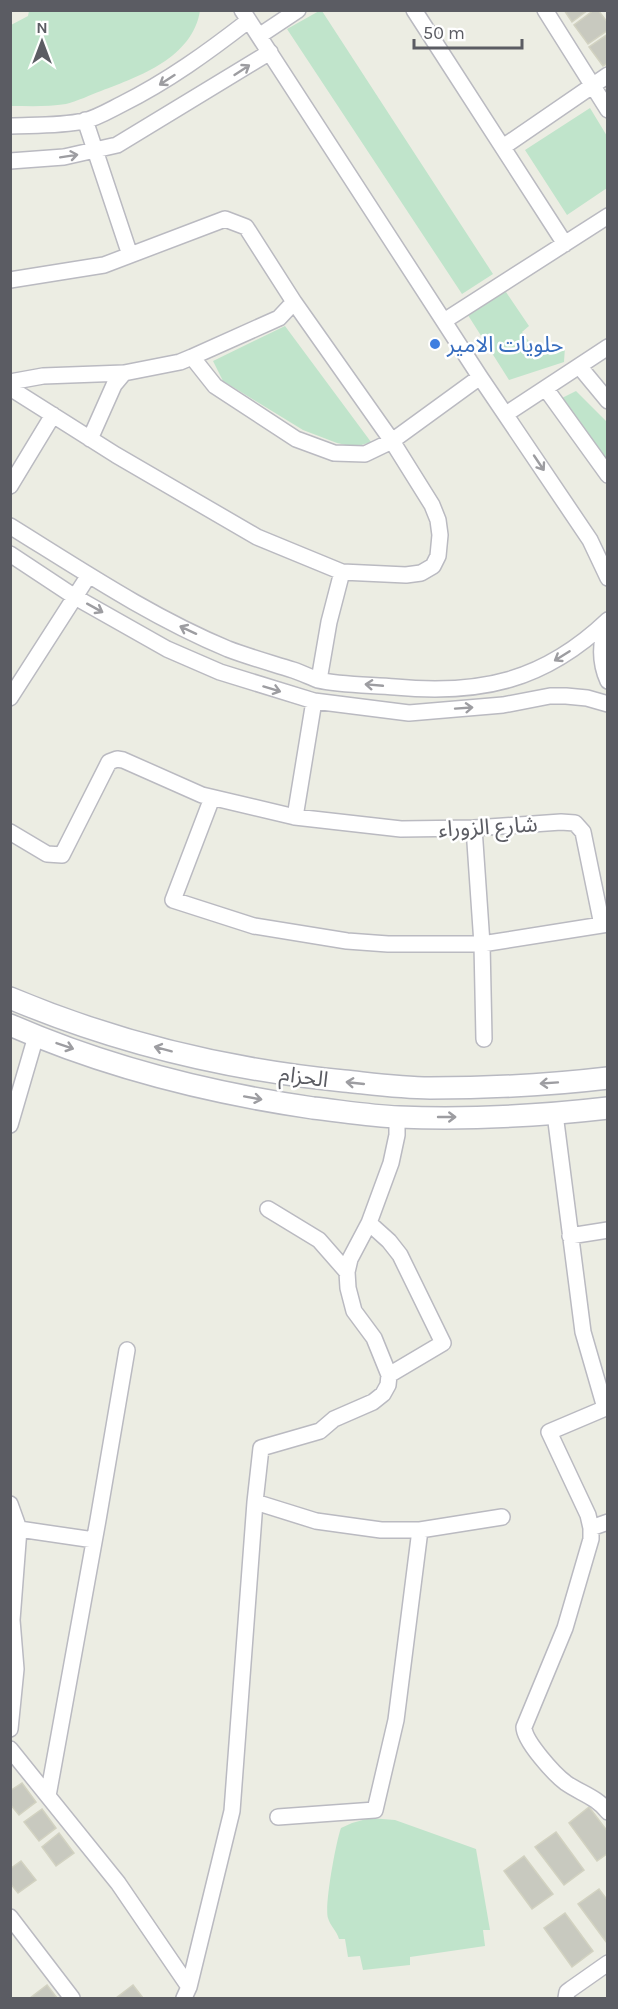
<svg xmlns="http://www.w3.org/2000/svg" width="618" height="2009" viewBox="0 0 618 2009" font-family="Karla,'Noto Sans Arabic',sans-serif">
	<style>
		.green { fill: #c0e4cb }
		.building { fill: #c8c9bf; stroke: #d2d2c1; stroke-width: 1.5 }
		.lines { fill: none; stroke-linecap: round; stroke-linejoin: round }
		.minor-casing { stroke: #babac1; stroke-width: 18 }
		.secondary-casing { stroke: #b8b9c1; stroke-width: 24 }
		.minor { stroke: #fff; stroke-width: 15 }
		.secondary { stroke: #fff; stroke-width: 21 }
		.oneway { stroke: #9d9da1 }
		.shop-dot { fill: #3f7fe0; stroke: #fff; stroke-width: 2 }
		.labels { text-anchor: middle; stroke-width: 5; stroke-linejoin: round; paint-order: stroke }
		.shop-label { font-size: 22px; fill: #366cbe; stroke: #fff; text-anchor: start }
		.street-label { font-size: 22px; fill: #5b5c63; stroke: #fff }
	</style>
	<rect width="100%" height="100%" fill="#ecede3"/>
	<path class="green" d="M 29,11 L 29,10 L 200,11 C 192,58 140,76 101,91 C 90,95 78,101 66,104 C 48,107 29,106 11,106 L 11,25 L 28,16 Z
		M 319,11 L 322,11 L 493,274 L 462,294 L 287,29 Z
		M 590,108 L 607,136 L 607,188 L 567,215 L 525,150 Z
		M 504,289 L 529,326 L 522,332 L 536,351 L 565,347 L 564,362 L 509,380 L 466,312 Z
		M 285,326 L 371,442 L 355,447 L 337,443 L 303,430 L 223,381 L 213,361 Z
		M 576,391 L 607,422 L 607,460 L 560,399 Z
		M 370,1818 L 395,1820 L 476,1849 L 490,1930 L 483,1930 L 485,1946 L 410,1957 L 410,1965 L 363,1970 L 360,1956 L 348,1957 L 345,1939 L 339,1939 C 337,1931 330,1926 328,1918 C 324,1907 336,1841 341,1828 L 352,1823 Z"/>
	<path class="building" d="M 564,10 L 588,10 L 572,22 Z
		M 594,10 L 598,10 L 608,23 L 608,30 L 588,44 L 574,25 Z
		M 608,34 L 608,63 L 603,66 L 589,47 Z
		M 22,1783 L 36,1802 L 19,1815 L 10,1804 L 10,1791 Z
		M 589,1807 L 608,1832 L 608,1853 L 597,1861 L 569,1823 Z
		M 42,1809 L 56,1828 L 39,1841 L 24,1822 Z
		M 556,1832 L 584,1870 L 564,1885 L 535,1847 Z
		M 59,1833 L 74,1853 L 56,1866 L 42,1847 Z
		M 524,1856 L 553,1894 L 532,1909 L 504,1871 Z
		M 21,1861 L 36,1880 L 18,1893 L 10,1883 L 10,1869 Z
		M 599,1889 L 608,1901 L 607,1943 L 578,1904 Z
		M 565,1913 L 593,1951 L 572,1967 L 544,1928 Z
		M 47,1985 L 57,1998 L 30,1998 Z
		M 133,1985 L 143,1998 L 116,1998 Z"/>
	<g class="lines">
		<defs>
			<path id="minor" d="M 242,10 L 480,377 L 590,540 L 608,578
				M 414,10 L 565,244
				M 545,10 L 608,110
				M 259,36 L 298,10
				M 85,120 L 130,255
				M 10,126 C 35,125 60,126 84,121 C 97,118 110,110 122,104 C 168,81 208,52 248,21
				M 503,147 L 608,75
				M 10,161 L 64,157 L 117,145 L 270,52
				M 10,280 L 104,265 L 225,219 L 246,227 L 294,302 L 279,318 L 192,357 L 180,362 L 124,373 L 114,385 L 90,439
				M 444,321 L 608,216
				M 192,357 L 215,386 L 296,439 L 334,453 L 365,454 L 392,441 L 480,377
				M 579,366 L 608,401
				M 10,382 L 43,376 L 124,373
				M 10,388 L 116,455 L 257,537 L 342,572 L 406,575 L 421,573 L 433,566 L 438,556 L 440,535 L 438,520 L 432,505 L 392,441 L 294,302
				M 546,389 L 608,475
				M 506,414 L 608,347
				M 10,486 L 53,415
				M 10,526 C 81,570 151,617 228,649 C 249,657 271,663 293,670 C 302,673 310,677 318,680 C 339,685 373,685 395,687 C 481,695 544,681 608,620
				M 10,554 L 75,597 L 167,649 L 220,672 L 314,701 L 409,713 L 503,705 L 550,696 L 566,696 L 587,698 L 608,704
				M 608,621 C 600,641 599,661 608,681
				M 319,680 L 329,622 L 342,572
				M 10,698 L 89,575
				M 212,798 L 173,900 L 254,926 L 347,941 L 388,944 L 482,944 L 608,924
				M 295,817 L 314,701
				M 474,828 L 482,944 L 484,1039
				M 10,832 L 47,854 L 62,855 L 109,762 L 117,759 L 123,760 L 202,795 L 295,817 L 401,829 L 474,828 L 561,822 L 575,823 L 583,832 L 602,925
				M 555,1114 L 583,1332 L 605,1408
				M 10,1125 L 36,1036
				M 268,1209 L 319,1240 L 347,1272
				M 369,1223 L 389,1241 L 400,1255 L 443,1343 L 389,1375
				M 570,1236 L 608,1230
				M 608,1407 L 549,1432 L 588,1515 L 591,1528 L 591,1539 L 565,1628 L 524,1727 C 524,1741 554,1774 566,1783 C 580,1793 597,1797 608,1812
				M 255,1502 L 316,1521 L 381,1530 L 420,1530 L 502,1517
				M 10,1504 L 19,1529 L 94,1540
				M 591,1528 L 608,1522
				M 10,1729 L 16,1669 L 12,1620 L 19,1529
				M 10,1749 L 118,1883 L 189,1987
				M 48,1796 L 98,1520 L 127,1350
				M 278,1817 L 375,1810 L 396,1720 L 420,1530
				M 10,1917 L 72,1998
				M 184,1998 L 189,1987 L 232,1811 L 255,1502 L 261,1448 L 320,1431 L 334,1419 L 373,1402 L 383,1394 L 388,1385 L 389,1375 L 374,1338 L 354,1311 L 348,1288 L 347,1272 L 350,1259 L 369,1223 L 391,1163 L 397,1135 L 397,1117
				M 566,1998 L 567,1992 L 571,1989 L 608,1963"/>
			<path id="secondary" d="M 10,998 C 117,1043 230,1070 344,1081 C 373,1084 402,1088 430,1088 C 489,1088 549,1085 608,1078
				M 10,1025 C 106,1067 210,1093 313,1108 C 341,1111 370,1116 399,1117 C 468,1120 538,1116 608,1108"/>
		</defs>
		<use href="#minor" class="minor-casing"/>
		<use href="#secondary" class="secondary-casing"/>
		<use href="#minor" class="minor"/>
		<use href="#secondary" class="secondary"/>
	</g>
	<defs><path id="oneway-shaft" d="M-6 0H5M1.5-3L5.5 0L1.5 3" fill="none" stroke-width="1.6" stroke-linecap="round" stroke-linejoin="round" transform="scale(1.5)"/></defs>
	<g class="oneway">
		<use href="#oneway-shaft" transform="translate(242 70) rotate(-33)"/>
		<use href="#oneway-shaft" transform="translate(167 80) rotate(147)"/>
		<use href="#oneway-shaft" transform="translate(69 156) rotate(-9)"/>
		<use href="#oneway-shaft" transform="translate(539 463) rotate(56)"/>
		<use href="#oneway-shaft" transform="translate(95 608) rotate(29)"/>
		<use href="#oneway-shaft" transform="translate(188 630) rotate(-155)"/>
		<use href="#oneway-shaft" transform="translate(562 656) rotate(148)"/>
		<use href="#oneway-shaft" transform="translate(374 685) rotate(-175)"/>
		<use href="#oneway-shaft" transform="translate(272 689) rotate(17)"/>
		<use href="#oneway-shaft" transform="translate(464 708) rotate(-4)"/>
		<use href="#oneway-shaft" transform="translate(65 1046) rotate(19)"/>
		<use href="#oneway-shaft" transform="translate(163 1049) rotate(-165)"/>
		<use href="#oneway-shaft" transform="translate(355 1083) rotate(-174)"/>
		<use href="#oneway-shaft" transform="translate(549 1083) rotate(176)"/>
		<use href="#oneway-shaft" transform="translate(253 1098) rotate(10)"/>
		<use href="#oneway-shaft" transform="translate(447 1117)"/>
	</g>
	<circle class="shop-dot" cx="435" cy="344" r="6"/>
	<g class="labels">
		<g class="shop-label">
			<text x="447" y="352">حلويات الامير</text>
		</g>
		<g class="street-label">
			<text transform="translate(488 826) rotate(-3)" y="8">شارع الزوراء</text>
			<text transform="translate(304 1076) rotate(8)" y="8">الحزام</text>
		</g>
	</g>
	<rect width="618" height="2009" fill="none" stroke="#5b5c63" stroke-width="24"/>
	<g transform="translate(42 42)" stroke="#ffffff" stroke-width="4.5" paint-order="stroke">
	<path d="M0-4.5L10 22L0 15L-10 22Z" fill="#5b5c63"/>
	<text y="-9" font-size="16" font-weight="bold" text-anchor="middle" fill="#5b5c63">N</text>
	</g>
	<path d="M414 39v9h108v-9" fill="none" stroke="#5b5c63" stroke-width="3"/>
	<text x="423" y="39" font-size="18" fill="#5b5c63" stroke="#ffffff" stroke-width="4.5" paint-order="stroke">50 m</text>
</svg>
